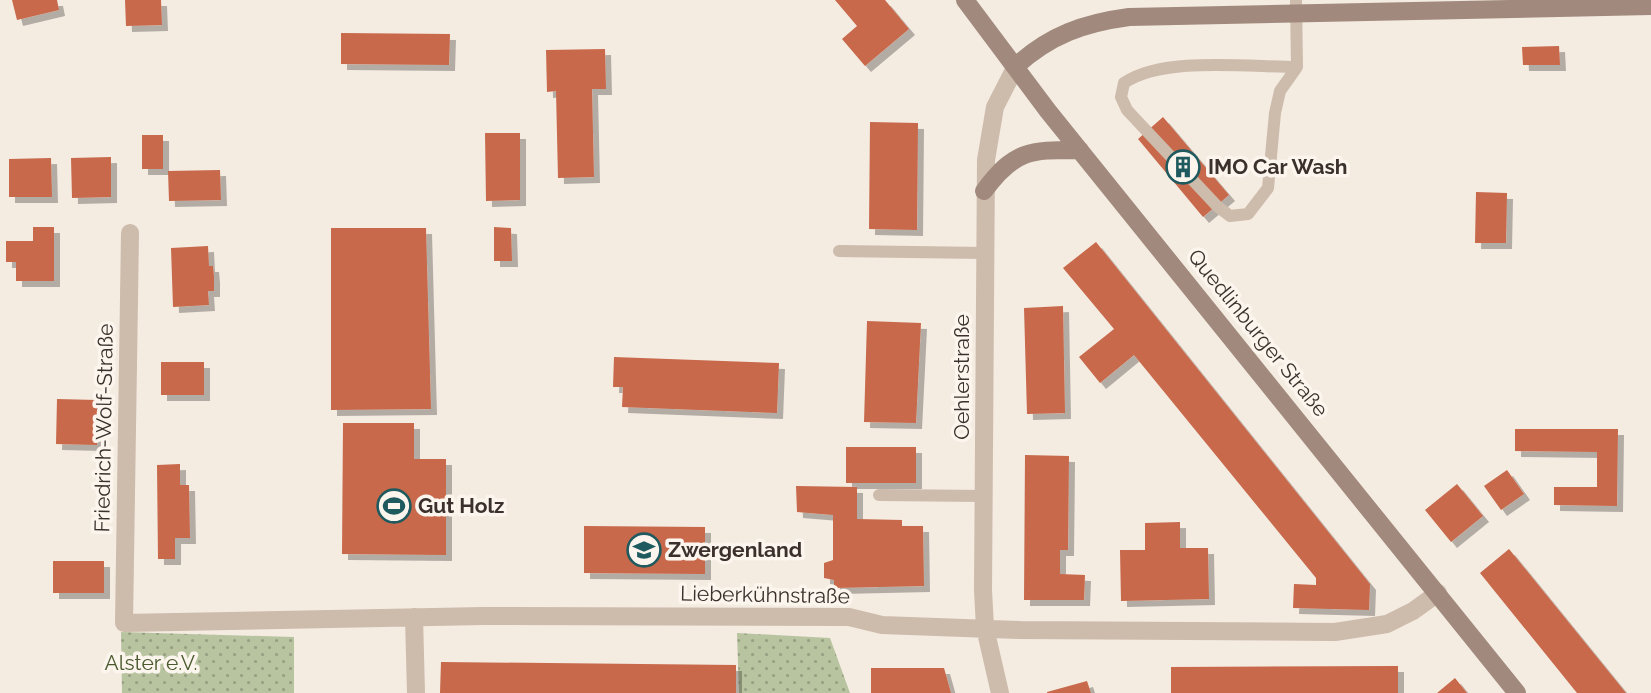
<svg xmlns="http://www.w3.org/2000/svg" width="1651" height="693" viewBox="0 0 1651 693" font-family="Raleway,sans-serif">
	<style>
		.garden { fill: url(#garden-dots) }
		.building { fill: #c8694b; filter: url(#shadow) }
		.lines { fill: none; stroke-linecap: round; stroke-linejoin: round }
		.lane { stroke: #cdbbac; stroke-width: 12 }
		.street { stroke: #cdbbac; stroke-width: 18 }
		.secondary { stroke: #a18a7d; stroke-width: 18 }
		.labels { text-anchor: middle; stroke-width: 7; stroke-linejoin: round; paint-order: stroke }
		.poi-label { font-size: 21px; font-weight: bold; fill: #3b302b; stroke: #fbf5ee; text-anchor: start }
		.street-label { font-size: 21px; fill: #3b302b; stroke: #fbf5ee }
		.park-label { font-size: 21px; fill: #4a5a2e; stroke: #fbf5ee }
	</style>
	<defs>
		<pattern id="garden-dots" width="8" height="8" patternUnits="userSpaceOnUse" patternTransform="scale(1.75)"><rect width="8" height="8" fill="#b8c4a0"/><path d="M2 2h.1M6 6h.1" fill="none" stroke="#97a083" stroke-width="1.8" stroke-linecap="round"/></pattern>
		<filter id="shadow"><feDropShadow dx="6" dy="6" stdDeviation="0" flood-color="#0004"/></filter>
	</defs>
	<rect width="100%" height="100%" fill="#f4ebe1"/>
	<path class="garden" d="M 121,632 L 294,637 L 294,693 L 122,693 Z
		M 737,633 L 830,638 L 850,693 L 739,693 Z"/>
	<path class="building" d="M 12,0 L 57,0 L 59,10 L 17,20 Z
		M 125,0 L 161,0 L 162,25 L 126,26 Z
		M 835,0 L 885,0 L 909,29 L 865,66 L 842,39 L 857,26 Z
		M 341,33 L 450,34 L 449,65 L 341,64 Z
		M 1559,46 L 1560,65 L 1523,65 L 1522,47 Z
		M 605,49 L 606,89 L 592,89 L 594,177 L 558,178 L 556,91 L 547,92 L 546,50 Z
		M 1163,117 L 1229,195 L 1203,217 L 1138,139 Z
		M 870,122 L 918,123 L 917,230 L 869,229 Z
		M 485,133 L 520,133 L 520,200 L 486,201 Z
		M 142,135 L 163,135 L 163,169 L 142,169 Z
		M 111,157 L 111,197 L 72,198 L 71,158 Z
		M 51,158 L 52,197 L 9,197 L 9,159 Z
		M 220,170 L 221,200 L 169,201 L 168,171 Z
		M 1476,192 L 1507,193 L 1506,243 L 1475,243 Z
		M 33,227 L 54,227 L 54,281 L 16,281 L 16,262 L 6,262 L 6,241 L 33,241 Z
		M 494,227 L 511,228 L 512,261 L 494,261 Z
		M 331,228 L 426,228 L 431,409 L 331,410 Z
		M 1096,242 L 1370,584 L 1369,610 L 1293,608 L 1294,584 L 1316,585 L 1316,578 L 1134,355 L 1100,383 L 1079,357 L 1114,329 L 1063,268 Z
		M 208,246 L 209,266 L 213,266 L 214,277 L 214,291 L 208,291 L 209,305 L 173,307 L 171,248 Z
		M 1063,306 L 1065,413 L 1027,414 L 1024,308 Z
		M 867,321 L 921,323 L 916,423 L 864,422 Z
		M 614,357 L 779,363 L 777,413 L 622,407 L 623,387 L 613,387 Z
		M 161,362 L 204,362 L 204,395 L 161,395 Z
		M 57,399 L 97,400 L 97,445 L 56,444 Z
		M 343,423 L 414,423 L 414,459 L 446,459 L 446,555 L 342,554 Z
		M 1515,429 L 1618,429 L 1617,506 L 1554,505 L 1554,487 L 1597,487 L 1597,452 L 1515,451 Z
		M 846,447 L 916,447 L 916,483 L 846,483 Z
		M 1025,455 L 1069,456 L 1068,550 L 1060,550 L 1060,574 L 1085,575 L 1084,600 L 1024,600 Z
		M 180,464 L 180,485 L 189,485 L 190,538 L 175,538 L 175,559 L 158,559 L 157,465 Z
		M 1507,470 L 1524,494 L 1501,510 L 1484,486 Z
		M 1457,484 L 1483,516 L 1451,542 L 1425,510 Z
		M 796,486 L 857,487 L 857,519 L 902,520 L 902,526 L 923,526 L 924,586 L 834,588 L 834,580 L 824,578 L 824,563 L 833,560 L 833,515 L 797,512 Z
		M 1180,522 L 1180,548 L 1208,548 L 1209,599 L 1121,601 L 1120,550 L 1145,550 L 1145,523 Z
		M 584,526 L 705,527 L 705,574 L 584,573 Z
		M 1509,549 L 1626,693 L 1577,693 L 1480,573 Z
		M 53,561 L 104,561 L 104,593 L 53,593 Z
		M 441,662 L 736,665 L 736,693 L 440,693 Z
		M 1398,666 L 1398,693 L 1171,693 L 1171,667 Z
		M 871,668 L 944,668 L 951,693 L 871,693 Z
		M 1455,678 L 1467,693 L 1437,693 Z
		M 1087,681 L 1091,693 L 1047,693 L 1047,692 Z"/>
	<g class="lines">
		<path class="lane" d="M 1296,0 L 1297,67 L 1280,91 L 1275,113 L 1268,188 L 1248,214 L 1230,216 L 1217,206 L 1127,110 L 1121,97 L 1124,83 C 1163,56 1248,67 1297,67
			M 839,251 L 984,253
			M 879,495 L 984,496"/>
		<path class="street" d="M 130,233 L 124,623 L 483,616 L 849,617 L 882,625 L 1020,630 L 1335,632 L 1387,624 L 1413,611 L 1438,593
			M 414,617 L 416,693
			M 1000,693 L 985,628 L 983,590 L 986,160 L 995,107 L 1016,66"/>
		<path class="secondary" d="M 965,0 L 1048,111 L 1517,693
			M 1016,66 C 1050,35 1084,23 1129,17 L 1651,6
			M 984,191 C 1015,149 1031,150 1080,150"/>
	</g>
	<defs>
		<symbol id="building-ring" viewBox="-11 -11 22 22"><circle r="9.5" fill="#fbf5ee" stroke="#1f5a5e" stroke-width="1.5"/><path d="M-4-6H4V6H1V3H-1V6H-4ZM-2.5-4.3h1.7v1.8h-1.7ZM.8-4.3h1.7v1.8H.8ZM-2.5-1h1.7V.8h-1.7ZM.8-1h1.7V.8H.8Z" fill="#1f5a5e"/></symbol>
		<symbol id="stadium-ring" viewBox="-11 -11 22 22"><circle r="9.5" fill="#fbf5ee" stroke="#1f5a5e" stroke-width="1.5"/><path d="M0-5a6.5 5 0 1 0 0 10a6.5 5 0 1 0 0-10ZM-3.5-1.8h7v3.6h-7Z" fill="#1f5a5e"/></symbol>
		<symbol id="school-ring" viewBox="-11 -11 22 22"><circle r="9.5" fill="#fbf5ee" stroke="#1f5a5e" stroke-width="1.5"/><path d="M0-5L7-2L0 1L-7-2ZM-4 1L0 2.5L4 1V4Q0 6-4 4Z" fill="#1f5a5e"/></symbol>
	</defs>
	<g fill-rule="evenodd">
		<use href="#building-ring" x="1164" y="148" width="38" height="38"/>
		<use href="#stadium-ring" x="375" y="487" width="38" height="38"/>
		<use href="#school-ring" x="625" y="531" width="38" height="38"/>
	</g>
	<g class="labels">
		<g class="poi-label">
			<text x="1208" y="174">IMO Car Wash</text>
			<text x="418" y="513">Gut Holz</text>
			<text x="668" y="557">Zwergenland</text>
		</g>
		<g class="street-label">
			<text transform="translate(1258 333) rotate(51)" y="7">Quedlinburger Straße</text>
			<text transform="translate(962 377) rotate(-90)" y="7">Oehlerstraße</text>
			<text transform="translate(104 428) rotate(-89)" y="7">Friedrich-Wolf-Straße</text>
			<text transform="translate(765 595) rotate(1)" y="7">Lieberkühnstraße</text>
		</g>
		<g class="park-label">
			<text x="151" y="670">Alster e.V.</text>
		</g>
	</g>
</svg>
